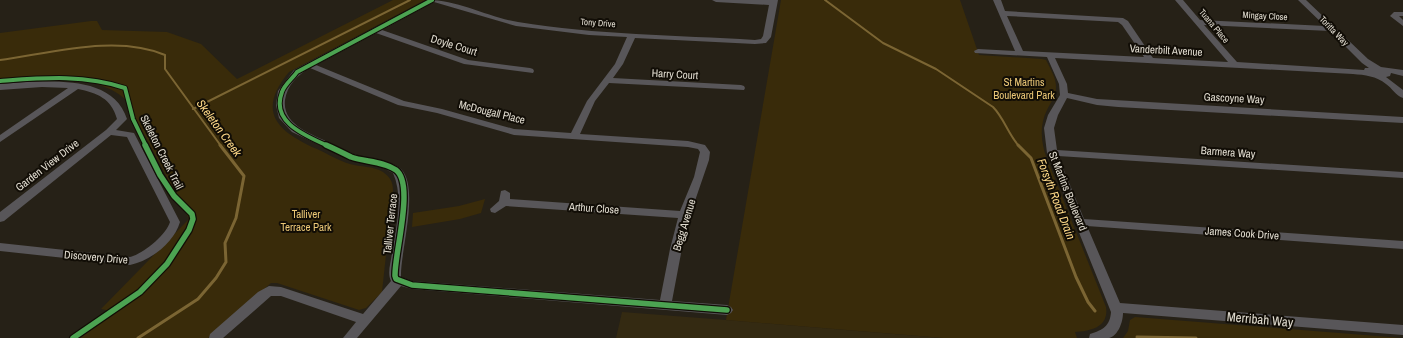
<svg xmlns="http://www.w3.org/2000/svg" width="1403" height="338" viewBox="0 0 1403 338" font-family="'Archivo Narrow',sans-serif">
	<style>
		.built { fill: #342a12 }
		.green { fill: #392b0a }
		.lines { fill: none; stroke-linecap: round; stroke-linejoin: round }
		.stream-far1 { stroke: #7b6533; stroke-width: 2 }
		.stream { stroke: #7b6533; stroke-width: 3 }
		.minor { fill: #585659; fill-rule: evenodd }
		.cycleway-far1-casing { stroke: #110d06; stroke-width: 6 }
		.cycleway-casing { stroke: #110d06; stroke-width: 8 }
		.cycleway-far1 { stroke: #4ca352; stroke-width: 4 }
		.cycleway { stroke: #4ca352; stroke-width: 5.5 }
		.labels { text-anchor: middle; stroke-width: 4; stroke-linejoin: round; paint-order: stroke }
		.far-street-label { font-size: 9px; fill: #e1dcd0; stroke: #110d06 }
		.street-label { font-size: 11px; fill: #e1dcd0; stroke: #110d06 }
		.park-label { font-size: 11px; fill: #ebc776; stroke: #110d06 }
		.water-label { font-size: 12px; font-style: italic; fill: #fdd887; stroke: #110d06 }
		.near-street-label { font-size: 13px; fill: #e1dcd0; stroke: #110d06 }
	</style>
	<rect width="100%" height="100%" fill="#262117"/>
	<path class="built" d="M 622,312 L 726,320 L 943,338 L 616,338 Z"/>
	<path class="green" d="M 393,0 L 425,0 L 289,72 C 256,112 277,131 317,149 C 328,154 339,161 350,164 C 361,167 373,166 383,172 C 390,177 393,182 393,190 L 382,292 L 366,308 L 359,310 L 277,283 L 271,283 L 208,338 L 69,338 L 111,311 L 101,309 L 189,219 L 126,100 C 98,72 36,79 0,84 L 0,33 L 91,21 L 97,21 L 102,30 L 167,32 L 201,44 L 237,79 Z
		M 781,0 L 960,0 L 979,55 L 1042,59 L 1046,60 C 1050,68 1056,78 1056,87 C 1056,96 1051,102 1047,110 C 1039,126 1041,143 1047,159 L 1106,307 C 1109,327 1091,331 1075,332 L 1077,338 L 943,338 L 726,320 Z
		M 485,199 L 481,213 L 460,219 L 412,227 L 413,213 L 459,206 Z
		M 1135,317 L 1402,338 L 1123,338 L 1128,331 L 1130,320 Z"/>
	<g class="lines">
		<path class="stream-far1" d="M 825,0 L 883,43 L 936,69 L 993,107 C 1004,118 1008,134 1019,146
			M 0,60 C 51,53 117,34 165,55 L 165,69 L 221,146
			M 193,109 L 410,0"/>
		<path class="stream" d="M 1018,145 L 1031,158 L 1076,277 L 1088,302 L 1095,311
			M 1137,337 L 1196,338
			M 138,338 L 198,299 L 216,278 L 226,262 L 225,243 L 236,218 L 244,176 L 220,145"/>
		<path class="minor" d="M 427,0 C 459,0 487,17 518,22 C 596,35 676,35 755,40 L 761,39 L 763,36 L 769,5 L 716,2 L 712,0 L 778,0 L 771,37 L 766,43 L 755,44 L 635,38 L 623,64 L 613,78 L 741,85 L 744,86 L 745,88 L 744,90 L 609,83 L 595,101 L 580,134 L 688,141 L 705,145 L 710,152 L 709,160 L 686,227 L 672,301 L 727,305 L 731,307 L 733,310 L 731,313 L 727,315 L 412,289 L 401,286 L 357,338 L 343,338 L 356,322 L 281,296 L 271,296 L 223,338 L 209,338 L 210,334 L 258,292 L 269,286 L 281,287 L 363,314 L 391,281 C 387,273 391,262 392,253 C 396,227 404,198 393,173 L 383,168 L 349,159 L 292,132 L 279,118 L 276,105 L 278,91 L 294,70 ZM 434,2 L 516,26 L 589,35 L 627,37 L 615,64 L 587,101 L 571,133 L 514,129 L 442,109 L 404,101 L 316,65 L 376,33 L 464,64 L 533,73 L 534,71 L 533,69 L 530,68 L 468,60 L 382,30 ZM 310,68 L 398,105 L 437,113 L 514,135 L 688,147 L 698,149 L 700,152 L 694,177 L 680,211 L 510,199 L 510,193 L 505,190 L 501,191 L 499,201 L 490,209 L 491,212 L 495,213 L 506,206 L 678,218 L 670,249 L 660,300 L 412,281 L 401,277 C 400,252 420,188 401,169 C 392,161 369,159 357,155 C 348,153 339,147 330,143 C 312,134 282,125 285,100 C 287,86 297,75 310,68 Z
			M 993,0 L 1001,0 L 1005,11 L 1123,18 L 1128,21 L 1153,58 L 1228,62 L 1175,0 L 1183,0 L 1200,20 L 1325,26 L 1298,0 L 1306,0 L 1368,59 L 1381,67 L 1403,70 L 1403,76 L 1391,73 L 1390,76 L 1386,77 L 1403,90 L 1403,98 C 1396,96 1392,88 1386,84 C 1376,76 1365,75 1353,74 L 1055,58 L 1067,84 L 1068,93 L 1097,99 L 1403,117 L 1403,123 L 1118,107 L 1097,105 L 1067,98 L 1058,115 L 1054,128 L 1057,150 L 1403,172 L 1403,178 L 1058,156 L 1084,219 L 1403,241 L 1403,249 L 1087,226 L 1120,303 L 1403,325 L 1403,335 L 1123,313 C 1123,322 1118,336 1109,338 C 1103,338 1095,338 1089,338 L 1090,334 C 1103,330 1110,326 1111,312 L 1047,153 L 1044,128 L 1048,115 L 1060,95 L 1059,84 L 1047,57 L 975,53 L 974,51 L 978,49 L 1015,51 ZM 1007,16 L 1118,22 L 1122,25 L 1144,57 L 1023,51 ZM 1204,25 L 1330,31 L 1362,63 L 1369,68 L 1365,68 L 1364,70 L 1237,62 Z
			M 1394,12 L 1403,12 L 1403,16 L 1399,16 L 1403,20 L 1403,26 L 1390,16 Z
			M 26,82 C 61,81 114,78 127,119 L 116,130 L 134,133 L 180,222 C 174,243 150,261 130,265 L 0,251 L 0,243 L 130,257 C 143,254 166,235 170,222 L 127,137 L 111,135 L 4,221 L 0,222 L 0,212 L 106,130 L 117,119 C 111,98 97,93 78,89 L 0,142 L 0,135 L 68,88 L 42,87 L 0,90 L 0,84 Z"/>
		<defs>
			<path id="cycleway-far1" d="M 0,81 C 42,78 84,74 125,88 L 133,119 L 146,146
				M 328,146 C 307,136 270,123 282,92 C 284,85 293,78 297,72 L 432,0"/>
			<path id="cycleway" d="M 326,145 C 335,149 343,153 351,157 C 365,162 383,161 396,170 C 415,184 394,255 395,276 L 396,279 L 412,285 L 727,310
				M 73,338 L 140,292 L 167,264 L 189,230 L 193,219 L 192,214 L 174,196 L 160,175 L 145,145"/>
		</defs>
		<use href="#cycleway-far1" class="cycleway-far1-casing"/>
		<use href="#cycleway" class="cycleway-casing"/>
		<use href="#cycleway-far1" class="cycleway-far1"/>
		<use href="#cycleway" class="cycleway"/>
	</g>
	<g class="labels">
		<g class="far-street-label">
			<text transform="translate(1265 16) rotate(3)" y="3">Mingay Close</text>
			<text transform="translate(598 23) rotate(4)" y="3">Tony Drive</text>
			<text transform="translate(1214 26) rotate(50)" y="3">Tuana Place</text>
			<text transform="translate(1334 31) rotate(46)" y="3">Toritta Way</text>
		</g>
		<g class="street-label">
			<text transform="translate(454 45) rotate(17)" y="4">Doyle Court</text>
			<text transform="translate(1166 50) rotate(3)" y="4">Vanderbilt Avenue</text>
			<text transform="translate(675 74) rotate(3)" y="4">Harry Court</text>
			<text transform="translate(1234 98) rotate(3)" y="4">Gascoyne Way</text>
			<text transform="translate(492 112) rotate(14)" y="4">McDougall Place</text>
			<text transform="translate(162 152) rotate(63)" y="4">Skeleton Creek Trail</text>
			<text transform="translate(1228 152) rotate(4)" y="4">Barmera Way</text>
			<text transform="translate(47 165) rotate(-38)" y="4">Garden View Drive</text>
			<text transform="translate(1068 191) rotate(68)" y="4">St Martins Boulevard</text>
			<text transform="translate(594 208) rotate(4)" y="4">Arthur Close</text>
			<text transform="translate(390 224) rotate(-84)" y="4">Talliver Terrace</text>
			<text transform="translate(684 225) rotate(-73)" y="4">Begg Avenue</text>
			<text transform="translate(1242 233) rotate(4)" y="4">James Cook Drive</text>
			<text transform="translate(96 257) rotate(5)" y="4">Discovery Drive</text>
		</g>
		<g class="park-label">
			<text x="1024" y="86">St Martins<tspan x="1024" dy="13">Boulevard Park</tspan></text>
			<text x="306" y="218">Talliver<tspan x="306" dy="13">Terrace Park</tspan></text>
		</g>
		<g class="water-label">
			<text transform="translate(219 128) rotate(54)" y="4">Skeleton Creek</text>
			<text transform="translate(1056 199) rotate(69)" y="4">Forsyth Road Drain</text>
		</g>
		<g class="near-street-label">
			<text transform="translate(1260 319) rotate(5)" y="5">Merribah Way</text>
		</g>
	</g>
</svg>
